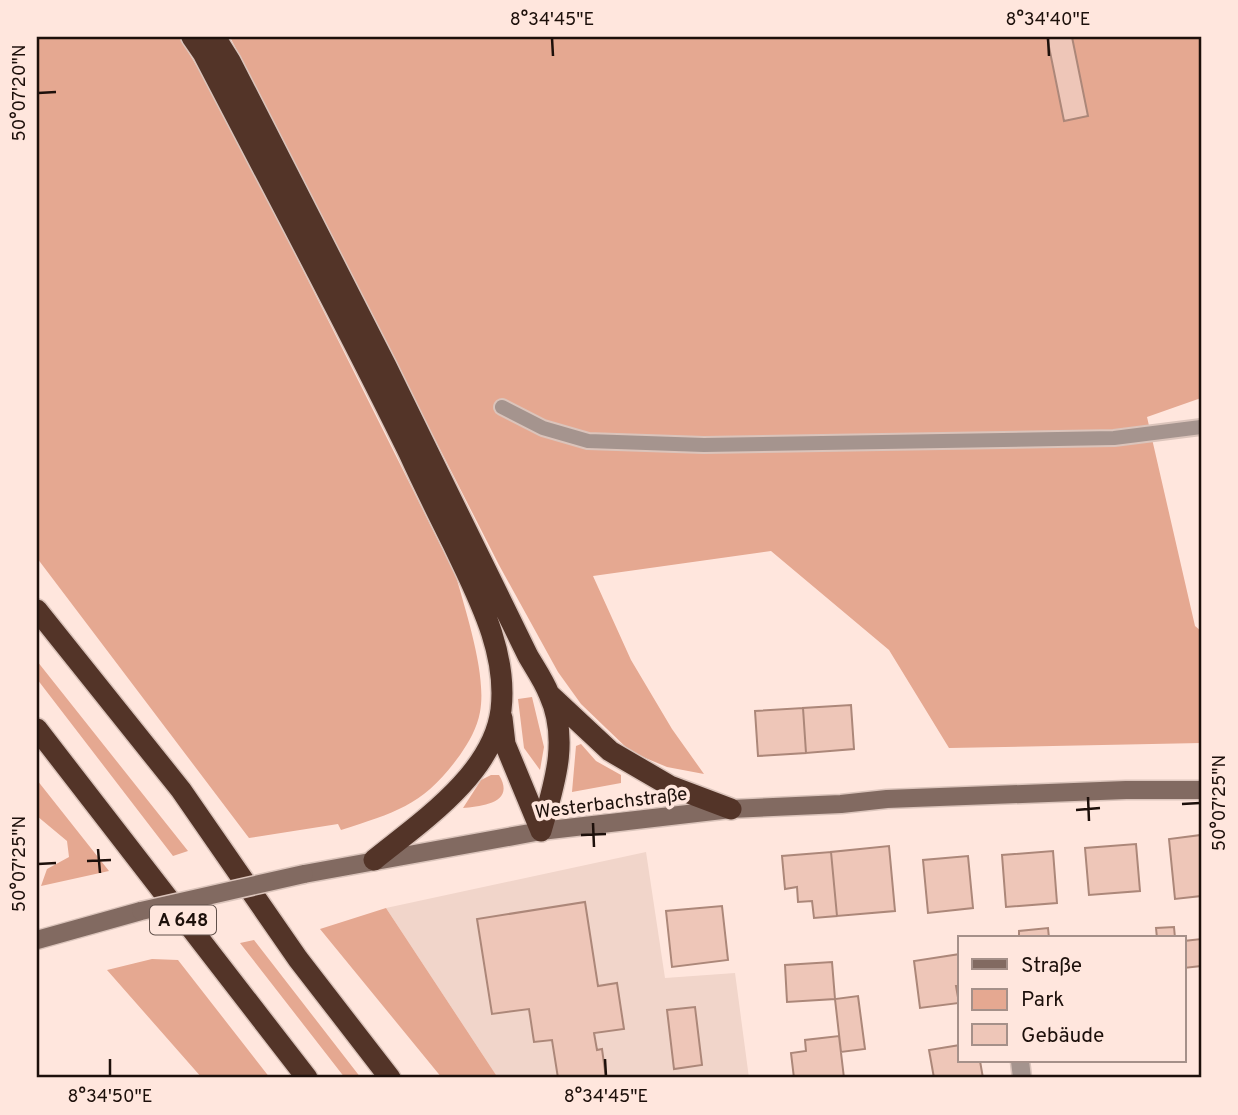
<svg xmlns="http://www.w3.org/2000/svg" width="1238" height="1115" viewBox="0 0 1238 1115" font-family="Overpass,sans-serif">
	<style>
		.built { fill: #f1d5ca }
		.green { fill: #e5a891 }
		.building { fill: #eec6b8; stroke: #ac8779; stroke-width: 2 }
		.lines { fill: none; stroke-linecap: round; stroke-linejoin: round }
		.service-casing { stroke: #dbc4bb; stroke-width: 18 }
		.minor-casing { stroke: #dbc4bb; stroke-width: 21 }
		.secondary-casing { stroke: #dbc4bb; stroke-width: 21 }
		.motorway-casing { stroke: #dbc4bb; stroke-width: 24 }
		.service { stroke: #a5948e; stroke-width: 14 }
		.minor { stroke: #a5948e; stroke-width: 18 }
		.secondary { stroke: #826a61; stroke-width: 18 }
		.motorway { stroke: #533428; stroke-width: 21 }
		.secondary-bridge-casing { stroke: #dbc4bb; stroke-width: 21; stroke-linecap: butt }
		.secondary-bridge { stroke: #826a61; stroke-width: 18 }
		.ticks { fill: none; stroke: #1d100b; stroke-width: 2.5 }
		.labels { text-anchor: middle; stroke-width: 7; stroke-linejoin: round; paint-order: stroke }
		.shield { fill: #ffe6dd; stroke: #61504a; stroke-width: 2 }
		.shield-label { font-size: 18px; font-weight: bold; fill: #1d100b }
		.street-label { font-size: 19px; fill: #1d100b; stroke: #ffe6dd }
		.neatline { fill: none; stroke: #1d100b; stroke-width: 2.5 }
		.ticks-label { font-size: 18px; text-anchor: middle; fill: #1d100b }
	</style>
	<rect width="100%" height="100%" fill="#ffe6dd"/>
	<path class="built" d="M 646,852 L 665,978 L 735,973 L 749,1078 L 498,1078 L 386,908 Z"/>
	<path class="green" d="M 37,37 L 179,37 L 209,86 L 250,164 L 456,576 C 466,613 487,675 480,712 C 477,728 469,742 460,755 C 424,805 397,812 341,830 L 338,824 L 249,838 L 37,558 Z
		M 230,37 L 1201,37 L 1201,398 L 1147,417 L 1195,626 L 1201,631 L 1201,743 L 949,748 L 889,650 L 771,551 L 593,576 L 631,660 L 672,729 L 704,774 L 667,767 L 631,752 L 581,704 L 558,672 L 499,565 Z
		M 37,661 L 188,851 L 173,856 L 37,679 Z
		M 532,697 L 544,747 L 540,770 L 524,748 L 518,699 Z
		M 581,744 L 596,761 L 621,775 L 621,783 L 572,792 L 576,746 Z
		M 491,775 L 499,775 C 516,803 482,806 463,808 L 481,780 Z
		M 37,780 L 109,871 L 41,886 L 47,869 L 69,857 L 67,841 L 37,816 Z
		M 386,908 L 498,1078 L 442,1078 L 320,929 Z
		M 254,940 L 361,1078 L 345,1078 L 240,943 Z
		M 152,959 L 178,960 L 270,1078 L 202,1078 L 107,970 Z"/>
	<path class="building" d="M 1047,37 L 1072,37 L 1088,116 L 1064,121 Z
		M 851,705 L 854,749 L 806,753 L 803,708 Z
		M 803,708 L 806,753 L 758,756 L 755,711 Z
		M 1201,835 L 1201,896 L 1175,899 L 1169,839 Z
		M 1136,844 L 1140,891 L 1089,895 L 1085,848 Z
		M 889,846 L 895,911 L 837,916 L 831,852 Z
		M 1053,851 L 1057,903 L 1006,907 L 1002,855 Z
		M 831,852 L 837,916 L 814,918 L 812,901 L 798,902 L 797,887 L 785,889 L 782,856 Z
		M 968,856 L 973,908 L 928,913 L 923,860 Z
		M 585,902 L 598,986 L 617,983 L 624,1029 L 594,1033 L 597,1050 L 602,1049 L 606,1078 L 558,1078 L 552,1040 L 534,1042 L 529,1009 L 492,1014 L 477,919 Z
		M 722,906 L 728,960 L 672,967 L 666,911 Z
		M 1174,927 L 1175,938 L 1157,938 L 1156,928 Z
		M 1048,928 L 1049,938 L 1019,938 L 1019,931 Z
		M 1201,939 L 1201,966 L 1184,968 L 1184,941 Z
		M 960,954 L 960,986 L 956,986 L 959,1003 L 920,1008 L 914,961 Z
		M 832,962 L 835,999 L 787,1002 L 785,965 Z
		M 858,996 L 865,1049 L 841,1052 L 835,999 Z
		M 695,1007 L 702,1065 L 674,1069 L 667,1010 Z
		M 839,1036 L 844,1078 L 794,1078 L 791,1053 L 806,1051 L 805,1040 Z
		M 960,1045 L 960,1061 L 980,1061 L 983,1078 L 934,1078 L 929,1050 Z"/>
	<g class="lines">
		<defs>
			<path id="service" d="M 502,407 L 543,428 L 588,441 L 704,445 L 1114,438 L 1201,427"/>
			<path id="minor" d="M 1020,1061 L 1022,1078"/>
			<path id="secondary" d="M 304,874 L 541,831 L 731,809 L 841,804 L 887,799 L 1126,790 L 1201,790
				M 37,940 L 141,911"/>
			<path id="motorway" d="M 192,37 L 203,53 C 272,186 343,318 409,453 C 423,484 438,514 453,544 C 477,595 508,651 501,710 C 493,774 421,822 374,860
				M 215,37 L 230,61 L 386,366 L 528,656 C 535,668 544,681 549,694 C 570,740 554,785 541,831
				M 37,610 L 181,790 L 298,959 L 390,1078
				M 550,695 L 610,751 L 670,786 L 731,809
				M 502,718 L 505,744 L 541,831
				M 37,729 L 307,1078"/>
		</defs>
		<use href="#service" class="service-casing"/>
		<use href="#minor" class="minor-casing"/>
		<use href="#secondary" class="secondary-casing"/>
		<use href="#motorway" class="motorway-casing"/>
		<use href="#service" class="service"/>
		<use href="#minor" class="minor"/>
		<use href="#secondary" class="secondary"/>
		<use href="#motorway" class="motorway"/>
		<defs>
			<path id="secondary-bridge" d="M 141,911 L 304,874"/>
		</defs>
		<use href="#secondary-bridge" class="secondary-bridge-casing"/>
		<use href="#secondary-bridge" class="secondary-bridge"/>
	</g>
	<path class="ticks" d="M 552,38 L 553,56M 1048,38 L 1049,56M 38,93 L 56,92M 1088,797 L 1089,821M 1182,804 L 1200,803M 1076,810 L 1100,808M 593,823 L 594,847M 581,835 L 606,834M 98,849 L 100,873M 87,861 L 111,860M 38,864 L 56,863M 110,1059 L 110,1076M 605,1059 L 606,1076"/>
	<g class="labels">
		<rect class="shield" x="150" y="905.5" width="66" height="29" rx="5"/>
		<g class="shield-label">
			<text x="183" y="926">A 648</text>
		</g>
		<g class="street-label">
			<text transform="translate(611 802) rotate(-7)" y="7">Westerbachstraße</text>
		</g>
	</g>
	<rect width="1238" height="1115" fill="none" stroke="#ffe6dd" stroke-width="77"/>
	<rect x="958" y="936" width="228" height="126" fill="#ffe6dd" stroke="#a59089" stroke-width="2"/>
	<rect x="972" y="959" width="35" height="10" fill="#826a61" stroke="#a59089" stroke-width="2"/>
	<text x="1021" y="972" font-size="21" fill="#1d100b">Straße</text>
	<rect x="972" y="989" width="35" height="21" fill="#e5a891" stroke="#a59089" stroke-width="2"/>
	<text x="1021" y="1006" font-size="21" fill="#1d100b">Park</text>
	<rect x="972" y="1024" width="35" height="21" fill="#eec6b8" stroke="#a59089" stroke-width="2"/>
	<text x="1021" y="1042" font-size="21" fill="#1d100b">Gebäude</text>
	<rect x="38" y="38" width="1162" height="1038" class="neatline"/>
	<g class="ticks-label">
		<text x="552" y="25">8°34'45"E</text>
		<text x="1048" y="25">8°34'40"E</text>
		<text transform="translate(19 93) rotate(-90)" y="6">50°07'20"N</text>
		<text transform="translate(1219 803) rotate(-90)" y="6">50°07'25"N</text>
		<text transform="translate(19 864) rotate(-90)" y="6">50°07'25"N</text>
		<text x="110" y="1102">8°34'50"E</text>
		<text x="606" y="1102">8°34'45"E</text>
	</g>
</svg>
